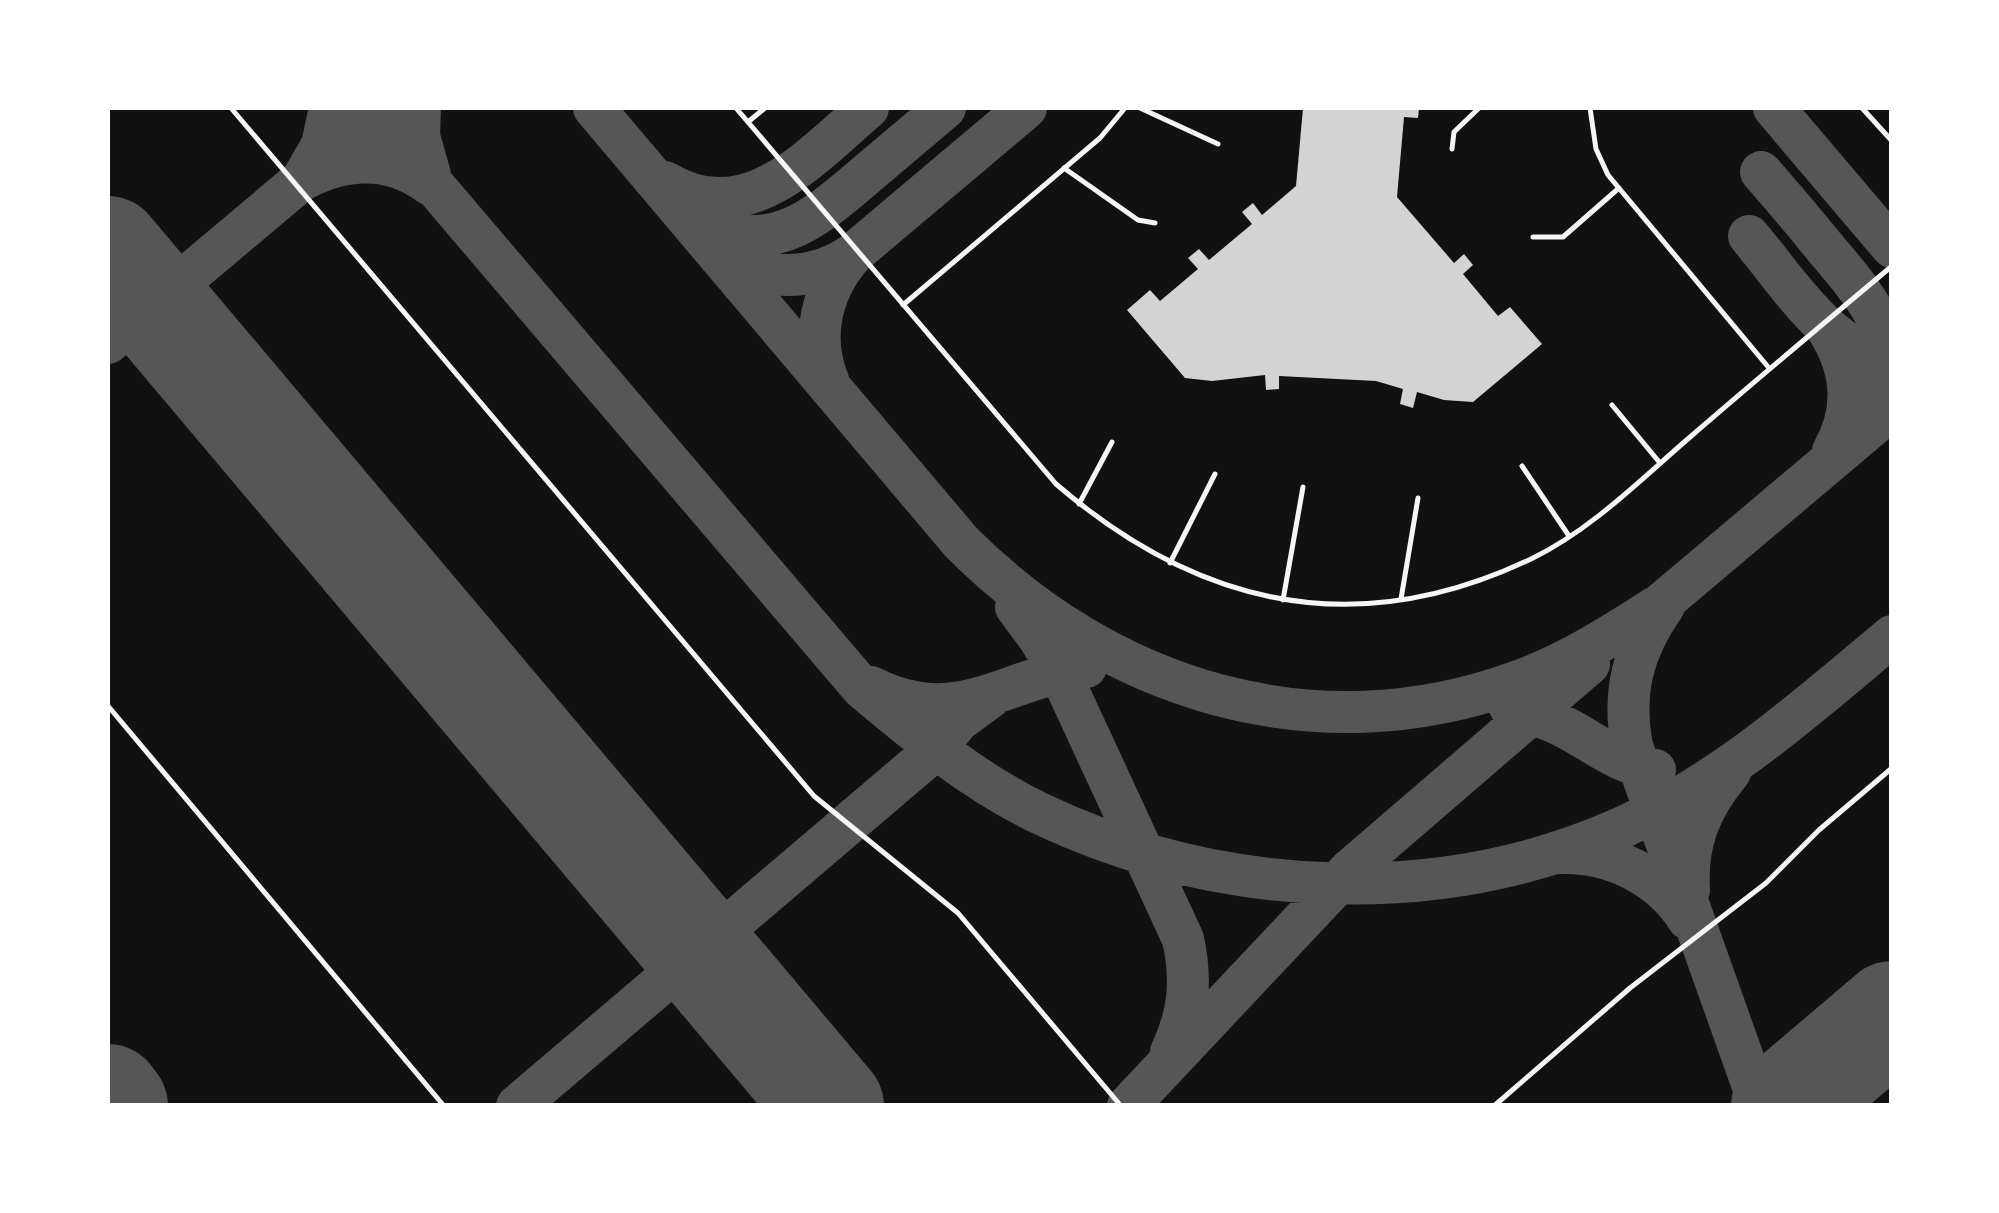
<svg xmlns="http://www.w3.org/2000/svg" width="1999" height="1213" viewBox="0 0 1999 1213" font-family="Inter,sans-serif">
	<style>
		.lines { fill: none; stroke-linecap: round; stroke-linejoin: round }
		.taxiway { stroke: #565656; stroke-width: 42 }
		.runway { stroke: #565656; stroke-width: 108 }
		.building { fill: #d3d3d3 }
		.service { stroke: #f5f5f5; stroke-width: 5 }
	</style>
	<rect width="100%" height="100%" fill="#111"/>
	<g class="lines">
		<path class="taxiway" d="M 330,108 L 322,145 L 302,180 C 343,158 389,154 429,184
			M 368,108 L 862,688 C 919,736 974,782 1041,814 C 1221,899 1438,909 1621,828 C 1724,782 1807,707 1892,636
			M 420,108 L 419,136 L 430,175
			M 594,108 L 961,542 C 1108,690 1314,755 1516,682 C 1567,664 1611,636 1656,607
			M 1774,108 L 1892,247
			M 1761,172 C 1783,197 1805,223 1826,249 C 1875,306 1919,359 1862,432
			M 665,182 C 748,231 810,157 868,108
			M 693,218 C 768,260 811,222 867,174 C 893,152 919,130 945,108
			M 1749,236 C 1789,283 1827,349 1892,362
			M 721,254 C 761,282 813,282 853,254 L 1026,108
			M 1826,327 C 1852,367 1857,408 1833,451
			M 108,343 L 387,108
			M 829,383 C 810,337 821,290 853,254
			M 1664,606 C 1633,650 1622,692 1632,746 L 1760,1106
			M 1016,607 L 1039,638 L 1059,671 L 1183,939 C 1192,980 1189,1014 1171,1052
			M 1636,625 L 1892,409
			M 871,687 C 959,731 1003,678 1086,667
			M 1510,707 C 1531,713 1551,719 1570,730 C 1599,746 1621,764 1655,770
			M 1562,853 C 1612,852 1661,876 1688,919
			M 1689,890 C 1686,843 1700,808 1730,772
			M 517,1106 L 935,750 L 958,721 L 992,696
			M 1128,1106 L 1350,870 L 1589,664"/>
		<path class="runway" d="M 108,250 L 830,1106
			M 108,1098 L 114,1106
			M 1785,1106 L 1892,1015"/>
	</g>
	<path class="building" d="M 1303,108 L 1419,108 L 1418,118 L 1404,117 L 1397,197 L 1454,263 L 1464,254 L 1473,265 L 1463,274 L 1498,316 L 1510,307 L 1542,344 L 1473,402 L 1444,400 L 1417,392 L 1413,408 L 1400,404 L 1403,389 L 1376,381 L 1279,376 L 1279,389 L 1266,390 L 1265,375 L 1212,381 L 1185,378 L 1127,310 L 1150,290 L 1160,301 L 1198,269 L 1188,258 L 1199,249 L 1209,260 L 1252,224 L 1242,212 L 1253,203 L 1262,215 L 1296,186 Z"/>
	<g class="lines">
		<path class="service" d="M 231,108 L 814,796 L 958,913 L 1121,1106
			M 736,108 L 1056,484 C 1200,608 1359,642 1533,558 C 1592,529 1640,480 1689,438 C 1756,380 1824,323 1892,266
			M 1140,108 L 1218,144
			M 1590,108 L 1596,149 L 1608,175 L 1769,368
			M 1862,108 L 1892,141
			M 748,122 L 765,108
			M 1452,149 L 1454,132 L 1479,108
			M 1064,168 L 1138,220 L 1155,223
			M 1533,237 L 1563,237 L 1619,188
			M 903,305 L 1100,138 L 1125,108
			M 1612,405 L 1660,463
			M 1522,466 L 1569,536
			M 1079,504 L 1112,442
			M 1170,563 L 1215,474
			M 1401,599 L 1418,498
			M 1283,600 L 1303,487
			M 108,706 L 444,1106
			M 1494,1106 L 1630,988 L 1766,883 L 1819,830 L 1892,768"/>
	</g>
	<rect width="1999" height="1213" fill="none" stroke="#ffffff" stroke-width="220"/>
</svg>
